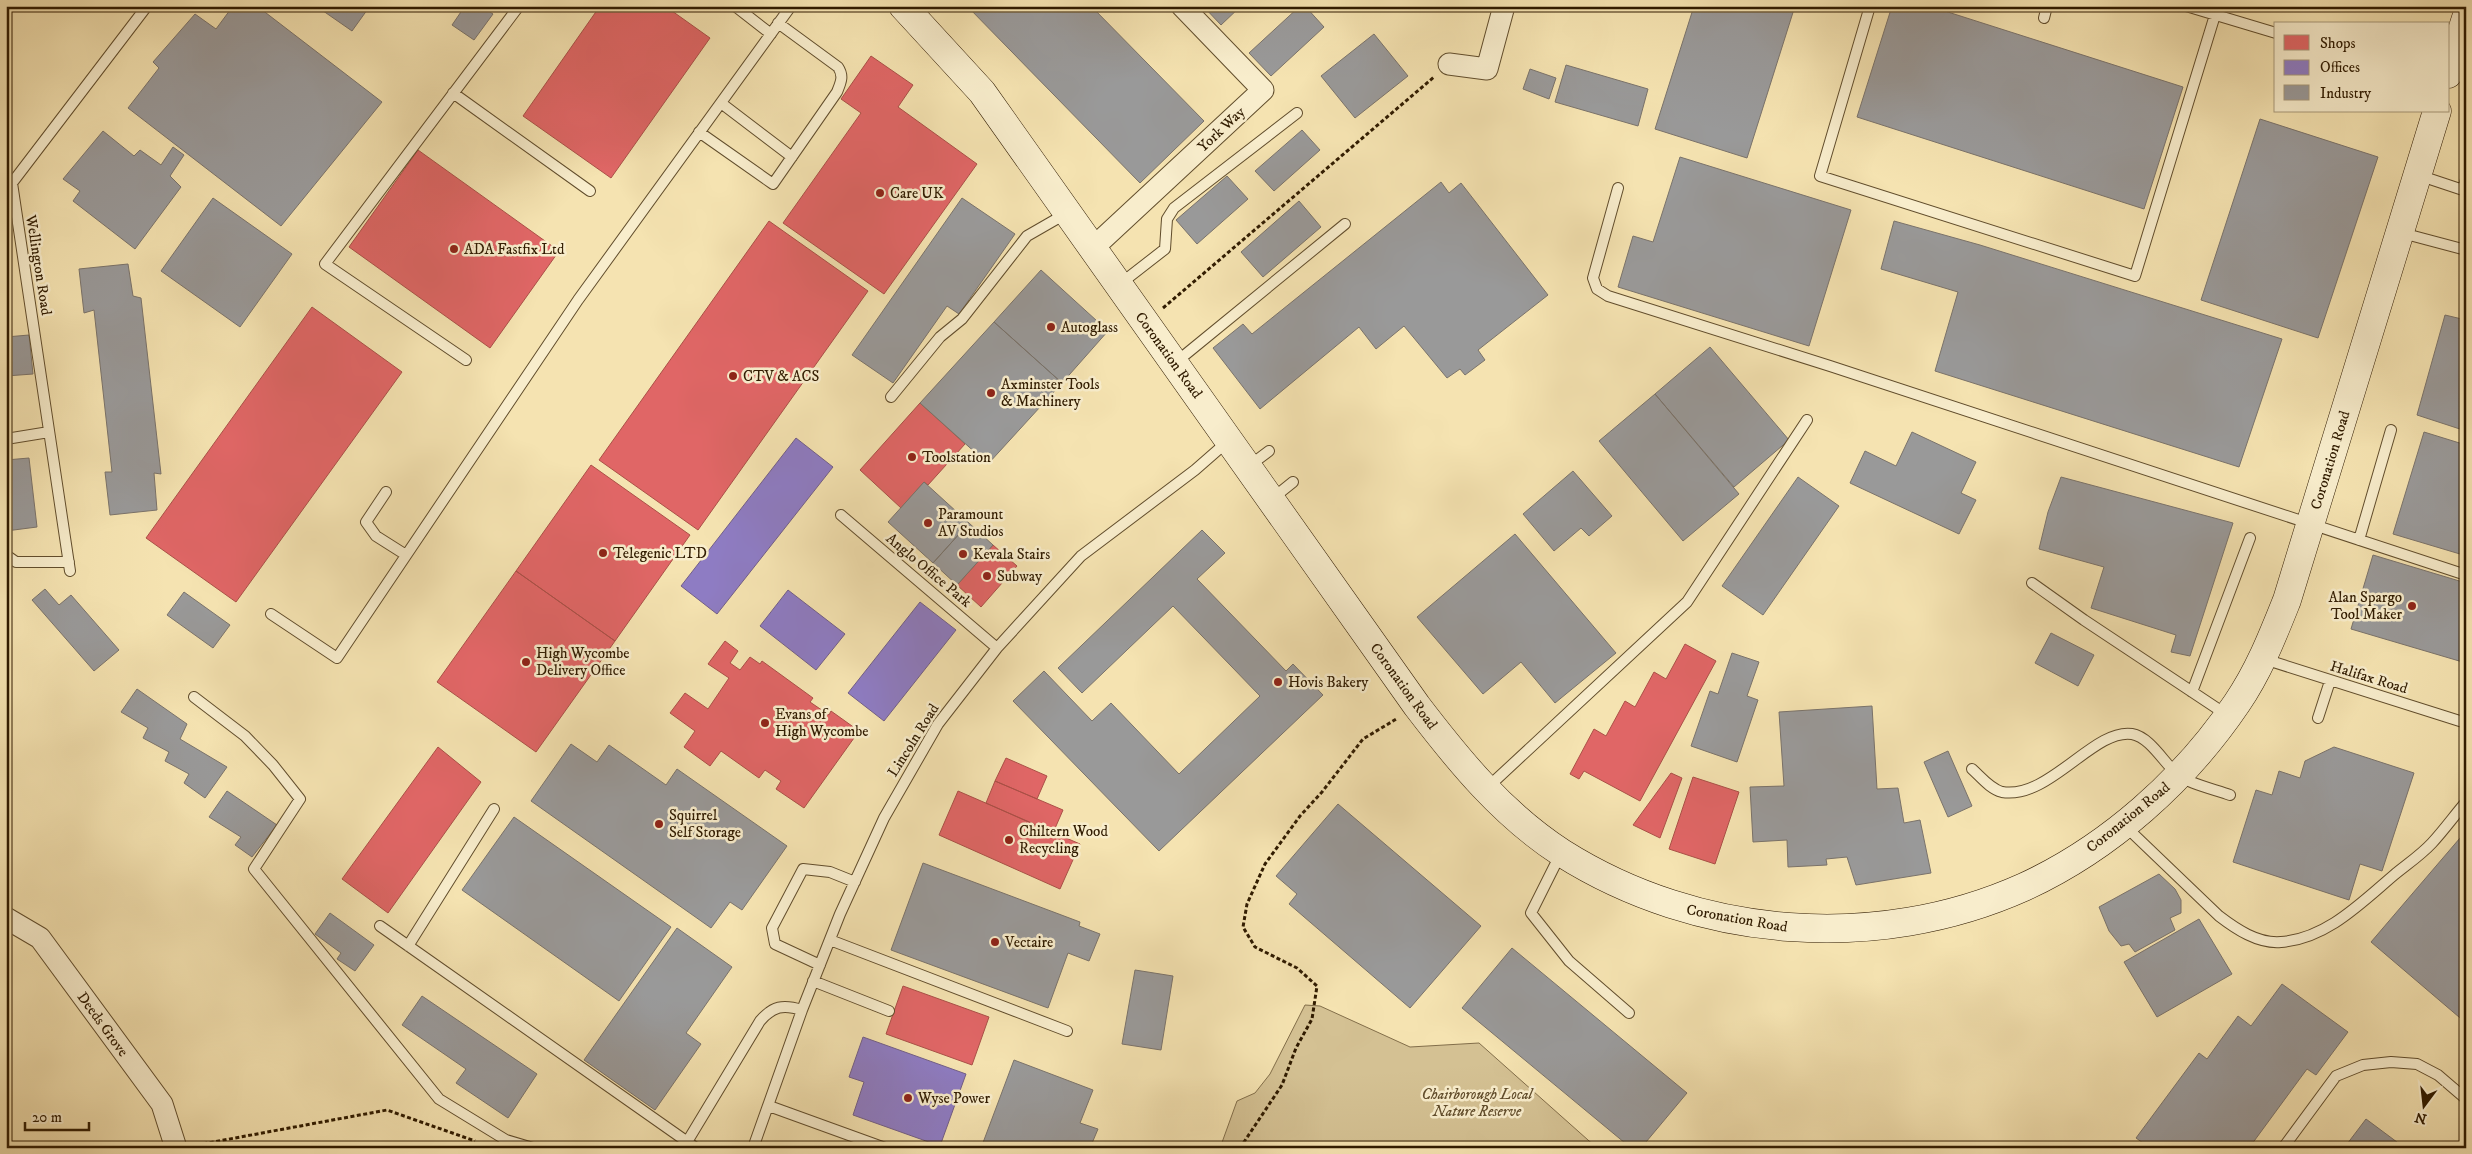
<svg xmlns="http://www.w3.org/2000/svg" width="2472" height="1154" viewBox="0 0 2472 1154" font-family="'IM FELL DW Pica',serif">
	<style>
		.green { fill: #d4c193; stroke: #826e4a }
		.shops { fill: #e06666; stroke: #ab5047 }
		.offices { fill: #8e7cc3; stroke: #725f88 }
		.industry { fill: #999; stroke: #7a736b }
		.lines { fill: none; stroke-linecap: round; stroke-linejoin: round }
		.lane-casing { stroke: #614d2c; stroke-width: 12 }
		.street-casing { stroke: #614d2c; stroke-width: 23 }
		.secondary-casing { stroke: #301b00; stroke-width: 29 }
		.path { stroke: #301b00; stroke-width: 3; stroke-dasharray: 4 2.5; stroke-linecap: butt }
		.lane { stroke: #f8edcc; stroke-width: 10 }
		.street { stroke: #f8edcc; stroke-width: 21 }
		.secondary { stroke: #f8edcc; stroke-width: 28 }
		.poi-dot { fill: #8f2418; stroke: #f8edcc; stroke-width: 2 }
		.labels { text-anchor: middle; stroke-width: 5; stroke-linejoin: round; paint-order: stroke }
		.street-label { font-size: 15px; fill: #301b00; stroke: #f8edcc }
		.poi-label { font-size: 15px; fill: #301b00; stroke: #f8edcc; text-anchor: start }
		.park-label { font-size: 15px; font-style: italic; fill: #614d2c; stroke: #f8edcc }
	</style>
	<rect width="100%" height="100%" fill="#f5e3b1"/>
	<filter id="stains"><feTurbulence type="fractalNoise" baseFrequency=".004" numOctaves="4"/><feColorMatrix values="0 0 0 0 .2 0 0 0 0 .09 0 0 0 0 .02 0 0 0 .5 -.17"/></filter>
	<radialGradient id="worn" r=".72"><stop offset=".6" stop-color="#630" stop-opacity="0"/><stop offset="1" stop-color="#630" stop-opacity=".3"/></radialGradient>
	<path class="green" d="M 1305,1005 L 1320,1006 L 1410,1047 L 1479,1043 L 1597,1148 L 1220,1148 L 1237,1101 L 1255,1093 L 1270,1074 Z"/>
	<path class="shops" d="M 600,6 L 665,6 L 710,38 L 611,178 L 523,116 Z
		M 871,56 L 913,85 L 898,107 L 977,164 L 884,294 L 783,223 L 861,113 L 841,99 Z
		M 418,150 L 559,251 L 490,348 L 349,247 Z
		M 769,221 L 868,291 L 698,530 L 599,460 Z
		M 312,307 L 402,372 L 236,602 L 146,538 Z
		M 920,403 L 965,444 L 928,485 L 924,482 L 901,508 L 860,470 Z
		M 591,465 L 690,535 L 615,641 L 516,571 Z
		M 993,545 L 1017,566 L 981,607 L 957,585 Z
		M 516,571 L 615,641 L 536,752 L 437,682 Z
		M 725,641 L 738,651 L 730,663 L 740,670 L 750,657 L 760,664 L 762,661 L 813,698 L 810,702 L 829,715 L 831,711 L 859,731 L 804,808 L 776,789 L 781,781 L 765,770 L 759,778 L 721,751 L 710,766 L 684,747 L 695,731 L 670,713 L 685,693 L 708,709 L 729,678 L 708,664 Z
		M 1685,644 L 1716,661 L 1640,801 L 1584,771 L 1579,779 L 1570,774 L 1594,729 L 1606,736 L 1625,701 L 1635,707 L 1654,672 L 1666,679 Z
		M 438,747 L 481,782 L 388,913 L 342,879 Z
		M 1006,758 L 1047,776 L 1037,799 L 995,781 Z
		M 1671,773 L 1682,778 L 1660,838 L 1633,825 Z
		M 1693,777 L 1739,792 L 1715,864 L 1669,849 Z
		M 995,781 L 1063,810 L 1053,833 L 986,803 Z
		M 958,791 L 1080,844 L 1060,889 L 939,835 Z
		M 903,986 L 989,1017 L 972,1065 L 886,1034 Z"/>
	<path class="offices" d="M 796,438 L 833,467 L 717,614 L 681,586 Z
		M 788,590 L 845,634 L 816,670 L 760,626 Z
		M 920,602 L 956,630 L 884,721 L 848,693 Z
		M 863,1037 L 966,1074 L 940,1146 L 853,1115 L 864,1082 L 849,1077 Z"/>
	<path class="industry" d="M 233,6 L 257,6 L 382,102 L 281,226 L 128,108 L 159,68 L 153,62 L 195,14 L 216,29 Z
		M 316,6 L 370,6 L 352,31 Z
		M 465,6 L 481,6 L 493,14 L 474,40 L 452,25 Z
		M 967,6 L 1091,6 L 1204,121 L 1140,183 Z
		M 1203,6 L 1241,6 L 1221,25 Z
		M 1300,6 L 1305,6 L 1324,27 L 1271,76 L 1249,53 Z
		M 1694,6 L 1795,6 L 1747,158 L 1655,129 Z
		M 1892,6 L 1929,6 L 2183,87 L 2144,209 L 1857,117 Z
		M 1374,34 L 1408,76 L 1355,118 L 1321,76 Z
		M 1566,65 L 1648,89 L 1638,126 L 1555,102 Z
		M 1530,69 L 1556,78 L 1549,99 L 1523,89 Z
		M 2260,119 L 2378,157 L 2318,338 L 2201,300 Z
		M 1302,130 L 1320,150 L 1274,191 L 1255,171 Z
		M 103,131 L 134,156 L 140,150 L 161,165 L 173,147 L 184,155 L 170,176 L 181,187 L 135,249 L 73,201 L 80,191 L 63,179 Z
		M 1680,157 L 1851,210 L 1809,346 L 1618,287 L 1633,236 L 1653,242 Z
		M 1227,176 L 1248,199 L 1197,244 L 1176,220 Z
		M 1441,182 L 1449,193 L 1461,183 L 1548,295 L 1478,350 L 1485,360 L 1465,375 L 1460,369 L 1447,378 L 1404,326 L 1376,349 L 1359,327 L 1260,409 L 1213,348 L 1243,324 L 1252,334 Z
		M 213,198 L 292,254 L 240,327 L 161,271 Z
		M 962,198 L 1015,234 L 959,314 L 947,306 L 893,383 L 852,355 Z
		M 1299,201 L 1321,227 L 1263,277 L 1241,252 Z
		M 1894,221 L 1980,245 L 2282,339 L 2239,467 L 1935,371 L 1958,292 L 1881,269 Z
		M 128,264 L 133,296 L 141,298 L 161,474 L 154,473 L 157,510 L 110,515 L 105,472 L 112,472 L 94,310 L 84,313 L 79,269 Z
		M 1041,270 L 1108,331 L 1062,383 L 994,322 Z
		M 2445,315 L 2466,320 L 2466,431 L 2417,415 Z
		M 994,322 L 1062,383 L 988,464 L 920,403 Z
		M 29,335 L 33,374 L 6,376 L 6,337 Z
		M 1710,347 L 1789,440 L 1734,487 L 1655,394 Z
		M 1655,394 L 1739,494 L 1683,541 L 1599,441 Z
		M 1912,432 L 1976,462 L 1961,493 L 1976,500 L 1959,534 L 1850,483 L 1865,451 L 1896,466 Z
		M 2424,432 L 2466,445 L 2466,536 L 2460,554 L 2393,534 Z
		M 29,458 L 37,527 L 6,531 L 6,460 Z
		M 1573,471 L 1612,516 L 1589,536 L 1581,528 L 1554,551 L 1523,514 Z
		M 1798,477 L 1839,506 L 1763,615 L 1722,586 Z
		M 2061,477 L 2233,523 L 2190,656 L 2171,652 L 2176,635 L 2091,608 L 2104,567 L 2039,549 L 2048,512 Z
		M 924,482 L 969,523 L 933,563 L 888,522 Z
		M 969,523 L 993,545 L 957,585 L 933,563 Z
		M 1202,530 L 1225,553 L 1197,579 L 1286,671 L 1293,664 L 1323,695 L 1159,851 L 1013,701 L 1044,671 L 1092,721 L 1111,703 L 1179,774 L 1260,696 L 1173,606 L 1082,693 L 1058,668 Z
		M 1515,534 L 1616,653 L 1555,703 L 1521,662 L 1483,694 L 1417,617 Z
		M 2373,555 L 2466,583 L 2466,663 L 2351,629 Z
		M 45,589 L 59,605 L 71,595 L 119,650 L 94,671 L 32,600 Z
		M 184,592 L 230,625 L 213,648 L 167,615 Z
		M 2051,633 L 2094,655 L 2078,686 L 2035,663 Z
		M 1732,653 L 1759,662 L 1747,696 L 1758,700 L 1737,762 L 1691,746 L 1710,691 L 1718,694 Z
		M 137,689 L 187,724 L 180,739 L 227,767 L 205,798 L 184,783 L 189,774 L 165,761 L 169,752 L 143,738 L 148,728 L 121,712 Z
		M 1872,706 L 1877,789 L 1898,788 L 1904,823 L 1920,820 L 1931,873 L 1856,885 L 1847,857 L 1826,859 L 1827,865 L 1788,867 L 1787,840 L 1753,842 L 1750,787 L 1784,786 L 1779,712 Z
		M 571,744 L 597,762 L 609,745 L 666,785 L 677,769 L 787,846 L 742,910 L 730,902 L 711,928 L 531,801 Z
		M 2334,747 L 2414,773 L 2382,871 L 2360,864 L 2349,900 L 2233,862 L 2256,790 L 2272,795 L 2279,771 L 2300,778 L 2305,761 Z
		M 1948,751 L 1972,806 L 1948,817 L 1924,762 Z
		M 227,791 L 277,825 L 252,857 L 235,845 L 241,837 L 209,817 Z
		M 1338,804 L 1481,926 L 1410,1008 L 1289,904 L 1297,894 L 1276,876 Z
		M 514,817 L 671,927 L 619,1001 L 462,890 Z
		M 2466,831 L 2466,1023 L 2371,942 Z
		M 923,863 L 1080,922 L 1079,926 L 1100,934 L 1089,961 L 1068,953 L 1048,1008 L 891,950 Z
		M 2159,874 L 2175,889 L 2181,900 L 2181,913 L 2170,918 L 2175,930 L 2135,952 L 2129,944 L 2121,946 L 2109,931 L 2099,907 Z
		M 330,913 L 374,945 L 355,971 L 337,959 L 341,953 L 315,934 Z
		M 2199,919 L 2232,974 L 2157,1017 L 2124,962 Z
		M 677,928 L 732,967 L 686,1033 L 701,1044 L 655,1110 L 584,1060 Z
		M 1512,948 L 1687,1093 L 1641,1148 L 1631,1148 L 1462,1008 Z
		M 1135,970 L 1173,976 L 1161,1050 L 1122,1044 Z
		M 2282,984 L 2348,1032 L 2316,1075 L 2307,1069 L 2249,1148 L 2150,1148 L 2136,1138 L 2199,1053 L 2207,1059 L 2238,1016 L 2251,1026 Z
		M 422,996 L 537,1074 L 508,1118 L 456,1083 L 466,1069 L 402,1025 Z
		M 1014,1060 L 1093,1090 L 1080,1123 L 1098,1129 L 1090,1148 L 981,1148 Z
		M 2366,1119 L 2405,1148 L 2344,1148 Z"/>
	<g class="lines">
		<defs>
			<path id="lane" d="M 735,6 L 771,34
				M 1870,6 L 1820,176 L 2135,276 L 2215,15
				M 2186,6 L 2276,33
				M 2044,18 L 2047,6
				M 453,93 L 590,191
				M 721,103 L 792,157
				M 699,132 L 773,184 L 837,92 C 841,82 844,76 838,67 L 778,23
				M 2418,175 L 2463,190 L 2466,179
				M 1618,188 L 1593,278 L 1597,289 L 1608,296 L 1830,366 L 2466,575
				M 2402,233 L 2466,250
				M 1120,284 L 1165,249 L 1167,219 L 1174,208 L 1297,113
				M 466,360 L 325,264 L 519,6
				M 1175,363 L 1345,224
				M 891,397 L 940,337 L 962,319 L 1027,236 L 1067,213
				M 6,439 L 49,432
				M 1249,466 L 1269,451
				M 386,492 L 366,522 L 376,536 L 406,555
				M 1273,498 L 1293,482
				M 841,515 L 997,648
				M 2359,540 L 2391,430
				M 6,555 L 16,562 L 69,562
				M 70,571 L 12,183 L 147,6
				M 2032,583 L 2084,620 L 2227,715
				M 271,614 L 337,658 L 578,300 L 791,6
				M 2264,659 L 2466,723
				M 2192,692 L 2250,538
				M 194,697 L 245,736 L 273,765 L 300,799 L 254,869 L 439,1099 L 506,1140 L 533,1148
				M 2318,718 L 2330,681
				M 1972,769 C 1981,777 1990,789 2002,792 C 2049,800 2094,728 2132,734 C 2150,737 2164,763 2177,774 C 2186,783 2217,790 2230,795
				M 1487,788 L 1687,602 L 1807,420
				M 2124,825 L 2219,916 C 2236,929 2258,944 2281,942 C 2326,939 2361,903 2394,875 C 2406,865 2421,855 2432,843 C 2444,830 2454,816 2466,802
				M 1561,853 L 1531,913 L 1569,961 L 1629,1013
				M 380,926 L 696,1148
				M 830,940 L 1067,1031
				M 408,946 L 494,809
				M 820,965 L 775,944 L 772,928 L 803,869 L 830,872 L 855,882
				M 813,981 L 889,1011
				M 769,1106 L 885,1148
				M 687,1142 L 760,1021 C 773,1006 783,1004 802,1010
				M 753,1148 L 802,1010 L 840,914 L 884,818 L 938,724 L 997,648 L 1081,556 L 1195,470 L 1227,442
				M 2283,1148 L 2336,1076 L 2363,1065 L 2391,1062 L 2417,1064 L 2438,1075 L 2466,1099"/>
			<path id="street" d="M 1449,64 L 1487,69 L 1504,6
				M 1094,247 L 1263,90 L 1182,6
				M 6,918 L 40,938 L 162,1104 L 176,1148"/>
			<path id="secondary" d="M 903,6 L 982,92 L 1417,706 C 1459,761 1503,815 1562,853 C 1698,939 1877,953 2024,887 C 2109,848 2185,780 2237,703 C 2259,671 2273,635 2287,600 L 2437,111
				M 2448,74 L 2466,18"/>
		</defs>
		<use href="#lane" class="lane-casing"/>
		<use href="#street" class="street-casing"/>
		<use href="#secondary" class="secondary-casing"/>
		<path class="path" d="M 1163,308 L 1434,77
			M 197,1145 L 387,1110 L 475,1141
			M 1240,1148 L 1282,1085 L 1296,1048 L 1312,1019 L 1317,986 L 1297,968 L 1255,947 L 1243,927 L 1247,904 L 1265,864 L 1300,816 L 1322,792 L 1363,739 L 1398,718"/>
		<use href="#lane" class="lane"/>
		<use href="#street" class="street"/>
		<use href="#secondary" class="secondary"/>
	</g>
	<g class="poi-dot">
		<circle cx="880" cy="193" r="5"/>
		<circle cx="454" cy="249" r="5"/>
		<circle cx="1051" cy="327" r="5"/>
		<circle cx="733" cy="376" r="5"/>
		<circle cx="991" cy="393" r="5"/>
		<circle cx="912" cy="457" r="5"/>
		<circle cx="928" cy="523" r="5"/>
		<circle cx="603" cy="553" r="5"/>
		<circle cx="963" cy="554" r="5"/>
		<circle cx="987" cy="576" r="5"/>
		<circle cx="2412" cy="606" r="5"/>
		<circle cx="526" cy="662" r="5"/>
		<circle cx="1278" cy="682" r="5"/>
		<circle cx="765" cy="723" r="5"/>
		<circle cx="659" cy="824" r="5"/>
		<circle cx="1009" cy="840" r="5"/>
		<circle cx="995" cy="942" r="5"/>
		<circle cx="908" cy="1098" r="5"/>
	</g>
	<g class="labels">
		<g class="street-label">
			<text transform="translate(1221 129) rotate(-43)" y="5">York Way</text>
			<text transform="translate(39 265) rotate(81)" y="5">Wellington Road</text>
			<text transform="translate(1169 355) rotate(54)" y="5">Coronation Road</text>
			<text transform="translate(2330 460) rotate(-73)" y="5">Coronation Road</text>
			<text transform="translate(929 570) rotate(40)" y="5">Anglo Office Park</text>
			<text transform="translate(2369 677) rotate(17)" y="5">Halifax Road</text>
			<text transform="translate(1404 686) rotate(54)" y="5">Coronation Road</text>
			<text transform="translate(913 740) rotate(-58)" y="5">Lincoln Road</text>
			<text transform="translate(2128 817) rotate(-39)" y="5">Coronation Road</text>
			<text transform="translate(1737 918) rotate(10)" y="5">Coronation Road</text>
			<text transform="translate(103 1024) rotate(54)" y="5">Deeds Grove</text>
		</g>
		<g class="poi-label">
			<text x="890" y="198">Care UK</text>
			<text x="464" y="254">ADA Fastfix Ltd</text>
			<text x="1061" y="332">Autoglass</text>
			<text x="743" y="381">CTV &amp; ACS</text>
			<text x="1001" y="389">Axminster Tools<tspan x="1001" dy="17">&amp; Machinery</tspan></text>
			<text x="922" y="462">Toolstation</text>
			<text x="938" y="519">Paramount<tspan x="938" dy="17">AV Studios</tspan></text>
			<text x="613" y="558">Telegenic LTD</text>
			<text x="973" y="559">Kevala Stairs</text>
			<text x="997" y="581">Subway</text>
			<text x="2402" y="602" text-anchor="end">Alan Spargo<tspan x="2402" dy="17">Tool Maker</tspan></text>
			<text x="536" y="658">High Wycombe<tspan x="536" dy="17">Delivery Office</tspan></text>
			<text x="1288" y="687">Hovis Bakery</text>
			<text x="775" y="719">Evans of<tspan x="775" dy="17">High Wycombe</tspan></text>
			<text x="669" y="820">Squirrel<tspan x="669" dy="17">Self Storage</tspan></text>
			<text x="1019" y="836">Chiltern Wood<tspan x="1019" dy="17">Recycling</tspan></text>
			<text x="1005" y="947">Vectaire</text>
			<text x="918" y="1103">Wyse Power</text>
		</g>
		<g class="park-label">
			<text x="1477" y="1099">Chairborough Local<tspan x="1477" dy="17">Nature Reserve</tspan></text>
		</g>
	</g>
	<rect width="2472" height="1154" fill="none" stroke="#f5e3b1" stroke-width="25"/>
	<rect x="8" y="8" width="2457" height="1139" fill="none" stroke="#301b00" stroke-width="2.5"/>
	<rect x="12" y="12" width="2447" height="1129" fill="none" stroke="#301b00"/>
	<rect x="2274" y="22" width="175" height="90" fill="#f8edcc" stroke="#a8997a"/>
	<rect x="2284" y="35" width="25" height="15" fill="#e06666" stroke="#a8997a"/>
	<text x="2320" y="48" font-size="15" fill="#301b00">Shops</text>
	<rect x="2284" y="60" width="25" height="15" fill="#8e7cc3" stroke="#a8997a"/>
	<text x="2320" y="72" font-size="15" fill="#301b00">Offices</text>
	<rect x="2284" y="85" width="25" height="15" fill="#999999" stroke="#a8997a"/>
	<text x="2320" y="98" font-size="15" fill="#301b00">Industry</text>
	<g transform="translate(2424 1106) rotate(195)" stroke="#f8edcc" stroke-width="4" paint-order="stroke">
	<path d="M0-4L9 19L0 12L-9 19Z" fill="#301b00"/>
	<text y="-8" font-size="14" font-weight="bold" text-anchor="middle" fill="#301b00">N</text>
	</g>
	<path d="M25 1122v8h64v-8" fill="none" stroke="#301b00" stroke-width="2.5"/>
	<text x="32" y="1122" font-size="15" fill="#301b00" stroke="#f8edcc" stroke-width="4" paint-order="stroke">20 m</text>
	<rect width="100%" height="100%" filter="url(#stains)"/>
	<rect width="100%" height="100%" fill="url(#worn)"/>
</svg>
